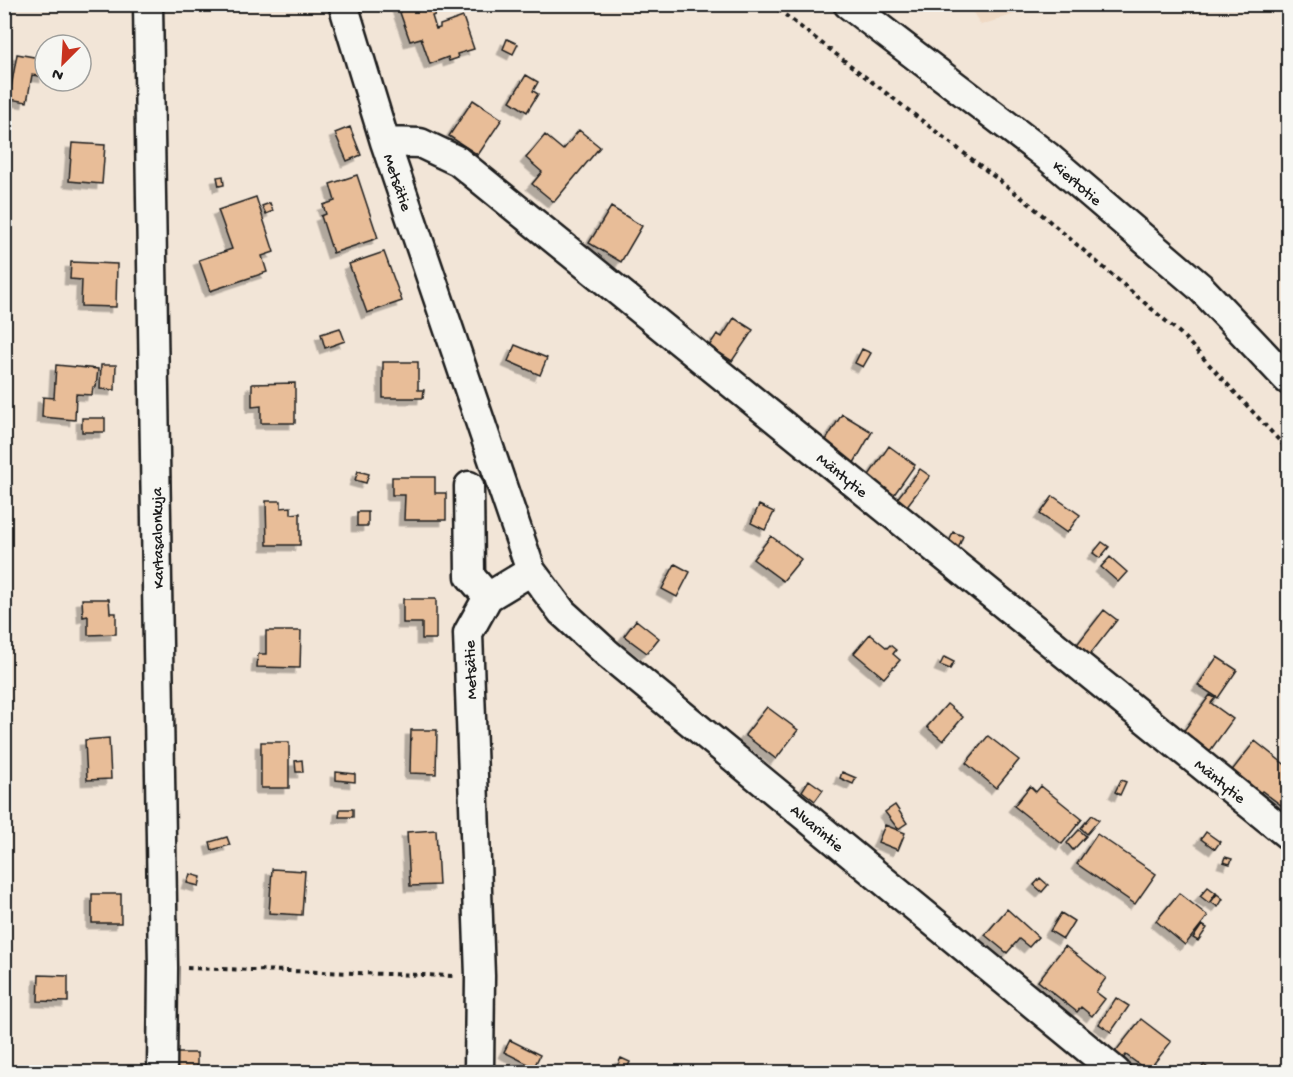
<svg xmlns="http://www.w3.org/2000/svg" width="1293" height="1077" viewBox="0 0 1293 1077" font-family="'Gochi Hand',sans-serif">
	<style>
		.built { fill: #efd9c4 }
		.building { fill: #e8bd98; stroke: #1c1c1c; stroke-width: 1.5; filter: url(#shadow) }
		.lines { fill: none; stroke-linecap: round; stroke-linejoin: round }
		.minor-casing { stroke: #1c1c1c; stroke-width: 33 }
		.path { stroke: #1c1c1c; stroke-width: 4; stroke-dasharray: 4.5 4.5; stroke-linecap: butt }
		.minor { stroke: #f6f6f2; stroke-width: 28 }
		.labels { text-anchor: middle; stroke-width: 6; stroke-linejoin: round; paint-order: stroke }
		.street-label { font-size: 16px; fill: #1c1c1c; stroke: #f6f6f2 }
	</style>
	<defs>
		<filter id="shadow"><feDropShadow dx="-5.5" dy="5.5" stdDeviation="0" flood-color="#0004"/></filter>
	</defs>
	<rect width="100%" height="100%" fill="#f2e5d7"/>
	<filter id="ink" filterUnits="userSpaceOnUse"><feTurbulence type="fractalNoise" baseFrequency=".0167" numOctaves="2"/><feDisplacementMap in="SourceGraphic" scale="12" xChannelSelector="R" yChannelSelector="G"/><feConvolveMatrix kernelMatrix="1 2 1 2 8 2 1 2 1" color-interpolation-filters="sRGB"/></filter>
	<g filter="url(#ink)">
		<path class="built" d="M 968,5 L 1043,5 L 981,25 Z"/>
		<path class="building" d="M 397,4 L 432,4 L 435,15 L 432,16 L 436,29 L 440,28 L 440,25 L 463,17 L 474,49 L 457,54 L 458,58 L 449,61 L 448,57 L 430,64 L 421,38 L 410,41 Z
			M 507,39 L 518,44 L 513,54 L 503,49 Z
			M 17,54 L 45,59 L 45,77 L 32,75 L 27,102 L 9,99 Z
			M 526,75 L 538,82 L 533,91 L 538,94 L 527,112 L 510,101 Z
			M 473,100 L 502,119 L 478,155 L 449,136 Z
			M 350,127 L 361,155 L 347,161 L 335,133 Z
			M 579,130 L 600,147 L 554,202 L 532,184 L 542,172 L 526,158 L 545,135 L 563,150 Z
			M 72,143 L 105,145 L 102,184 L 69,181 Z
			M 357,175 L 378,238 L 333,253 L 321,216 L 326,214 L 323,205 L 335,201 L 330,184 Z
			M 223,176 L 224,185 L 219,186 L 217,177 Z
			M 256,197 L 274,252 L 262,256 L 267,272 L 210,291 L 199,260 L 232,249 L 218,210 Z
			M 270,203 L 273,211 L 266,214 L 262,206 Z
			M 611,207 L 642,226 L 621,262 L 589,243 Z
			M 384,252 L 402,301 L 367,313 L 349,264 Z
			M 71,262 L 117,264 L 116,307 L 81,306 L 82,280 L 70,279 Z
			M 734,318 L 753,330 L 732,361 L 709,346 L 717,334 L 722,337 Z
			M 340,328 L 345,341 L 325,348 L 321,334 Z
			M 515,345 L 547,358 L 540,375 L 508,361 Z
			M 862,349 L 871,353 L 863,367 L 855,363 Z
			M 383,362 L 418,362 L 418,390 L 424,390 L 423,398 L 383,398 Z
			M 56,365 L 98,369 L 96,387 L 93,387 L 92,395 L 76,394 L 75,420 L 42,417 L 43,397 L 54,398 Z
			M 101,365 L 116,365 L 115,390 L 100,389 Z
			M 295,383 L 295,423 L 261,423 L 261,406 L 252,407 L 252,384 Z
			M 842,414 L 872,432 L 854,463 L 823,445 Z
			M 82,418 L 105,418 L 105,432 L 82,432 Z
			M 889,446 L 915,465 L 891,499 L 865,481 Z
			M 920,469 L 930,476 L 903,511 L 893,504 Z
			M 358,471 L 369,474 L 366,483 L 355,480 Z
			M 392,477 L 435,477 L 435,493 L 446,493 L 446,520 L 404,520 L 405,495 L 392,495 Z
			M 1053,496 L 1080,515 L 1067,533 L 1040,514 Z
			M 266,501 L 281,501 L 281,508 L 291,507 L 291,514 L 300,513 L 300,545 L 267,545 Z
			M 759,505 L 774,512 L 765,530 L 751,523 Z
			M 357,512 L 368,512 L 368,526 L 357,526 Z
			M 953,532 L 963,536 L 958,549 L 948,545 Z
			M 771,536 L 801,559 L 783,581 L 753,559 Z
			M 1102,542 L 1109,547 L 1100,558 L 1093,553 Z
			M 1110,557 L 1127,572 L 1118,582 L 1101,567 Z
			M 675,564 L 690,572 L 677,597 L 662,589 Z
			M 82,599 L 109,599 L 110,613 L 116,613 L 116,634 L 88,635 L 88,616 L 83,617 Z
			M 403,599 L 436,599 L 436,639 L 422,639 L 422,623 L 403,623 Z
			M 1104,610 L 1117,620 L 1088,657 L 1075,647 Z
			M 636,620 L 659,638 L 647,653 L 624,636 Z
			M 266,631 L 301,631 L 300,668 L 257,667 L 258,654 L 266,654 Z
			M 870,634 L 887,648 L 890,645 L 896,650 L 893,654 L 900,660 L 884,678 L 854,653 Z
			M 944,657 L 954,662 L 950,669 L 940,665 Z
			M 1217,657 L 1237,670 L 1218,698 L 1198,685 Z
			M 1210,695 L 1215,698 L 1211,703 L 1233,719 L 1207,755 L 1180,736 Z
			M 947,704 L 963,717 L 943,741 L 927,727 Z
			M 767,707 L 798,730 L 776,759 L 745,735 Z
			M 411,730 L 437,730 L 436,774 L 410,773 Z
			M 988,736 L 1019,760 L 996,788 L 966,763 Z
			M 109,738 L 111,779 L 87,780 L 85,740 Z
			M 1255,741 L 1288,767 L 1288,803 L 1285,808 L 1262,791 L 1258,795 L 1230,773 Z
			M 261,742 L 289,742 L 289,788 L 261,788 Z
			M 302,760 L 303,772 L 296,772 L 295,761 Z
			M 336,772 L 355,774 L 355,782 L 336,780 Z
			M 842,772 L 856,778 L 853,784 L 840,778 Z
			M 809,780 L 823,790 L 815,801 L 802,791 Z
			M 1121,780 L 1126,782 L 1120,795 L 1115,792 Z
			M 1030,786 L 1036,792 L 1041,786 L 1082,819 L 1062,844 L 1014,806 Z
			M 895,805 L 907,823 L 898,829 L 885,812 Z
			M 340,809 L 353,809 L 353,817 L 339,817 Z
			M 1092,815 L 1099,820 L 1087,834 L 1081,828 Z
			M 885,825 L 905,833 L 898,850 L 878,842 Z
			M 436,830 L 439,885 L 410,886 L 407,832 Z
			M 1079,830 L 1086,836 L 1073,850 L 1067,843 Z
			M 1206,832 L 1220,842 L 1215,849 L 1201,839 Z
			M 1097,834 L 1156,874 L 1135,904 L 1077,864 Z
			M 227,837 L 230,845 L 212,850 L 210,842 Z
			M 1225,857 L 1232,859 L 1230,864 L 1223,862 Z
			M 272,869 L 305,871 L 302,915 L 269,913 Z
			M 190,874 L 201,877 L 199,886 L 187,883 Z
			M 1040,878 L 1048,885 L 1042,892 L 1034,885 Z
			M 1208,887 L 1216,893 L 1209,903 L 1200,896 Z
			M 1179,893 L 1208,916 L 1185,945 L 1156,921 Z
			M 92,894 L 121,894 L 121,923 L 92,923 Z
			M 1217,894 L 1223,899 L 1218,907 L 1211,902 Z
			M 1007,909 L 1038,937 L 1029,947 L 1019,939 L 1007,953 L 985,935 Z
			M 1061,913 L 1074,921 L 1063,939 L 1050,931 Z
			M 1202,925 L 1207,928 L 1198,941 L 1193,938 Z
			M 1065,946 L 1106,978 L 1096,992 L 1105,999 L 1092,1016 L 1081,1007 L 1077,1012 L 1038,981 Z
			M 39,975 L 68,976 L 68,1002 L 38,1001 Z
			M 1116,998 L 1129,1006 L 1111,1032 L 1099,1024 Z
			M 1141,1019 L 1171,1042 L 1148,1071 L 1126,1055 L 1119,1063 L 1111,1057 Z
			M 510,1040 L 540,1055 L 534,1067 L 504,1052 Z
			M 176,1053 L 197,1053 L 197,1072 L 175,1072 Z
			M 621,1058 L 630,1062 L 627,1068 L 632,1072 L 614,1072 Z
			M 1204,1065 L 1213,1072 L 1198,1072 Z
			M 95,1068 L 111,1068 L 111,1072 L 95,1072 Z"/>
		<g class="lines">
			<defs>
				<path id="minor" d="M 148,4 L 163,968 L 162,1072
					M 343,4 L 385,142 L 531,571 L 562,612 L 608,654 L 1116,1072
					M 848,4 L 1047,156 L 1200,287 L 1288,380
					M 385,142 L 420,143 L 458,161 L 1288,835
					M 469,486 L 470,576 L 488,597
					M 479,1072 L 480,976 L 468,633 L 488,597 L 531,571"/>
			</defs>
			<use href="#minor" class="minor-casing"/>
			<path class="path" d="M 771,4 L 1026,201 L 1181,334 L 1288,450
				M 187,968 L 455,976"/>
			<use href="#minor" class="minor"/>
		</g>
	</g>
	<g class="labels">
		<g class="street-label">
			<text transform="translate(399 182) rotate(71)" y="6">Metsätie</text>
			<text transform="translate(1078 182) rotate(41)" y="6">Kiertotie</text>
			<text transform="translate(843 474) rotate(39)" y="6">Mäntytie</text>
			<text transform="translate(156 538) rotate(-91)" y="6">Kartasalonkuja</text>
			<text transform="translate(469 670) rotate(-92)" y="6">Metsätie</text>
			<text transform="translate(1221 780) rotate(39)" y="6">Mäntytie</text>
			<text transform="translate(818 827) rotate(40)" y="6">Alvarintie</text>
		</g>
	</g>
	<rect width="1293" height="1077" fill="none" stroke="#f6f6f2" stroke-width="24"/>
	<rect x="12" y="12" width="1269" height="1053" fill="none" stroke="#1c1c1c" stroke-width="2" filter="url(#ink)"/>
	<g transform="translate(63 63) rotate(204)"><circle r="28" fill="#f6f6f2" stroke="#9f9f9c" stroke-width="1.5"/>
	<path d="M0-4.5L10 22L0 15L-10 22Z" fill="#c8321e"/>
	<text y="-9" font-size="16" font-weight="bold" text-anchor="middle" fill="#1c1c1c">N</text>
	</g>
</svg>
